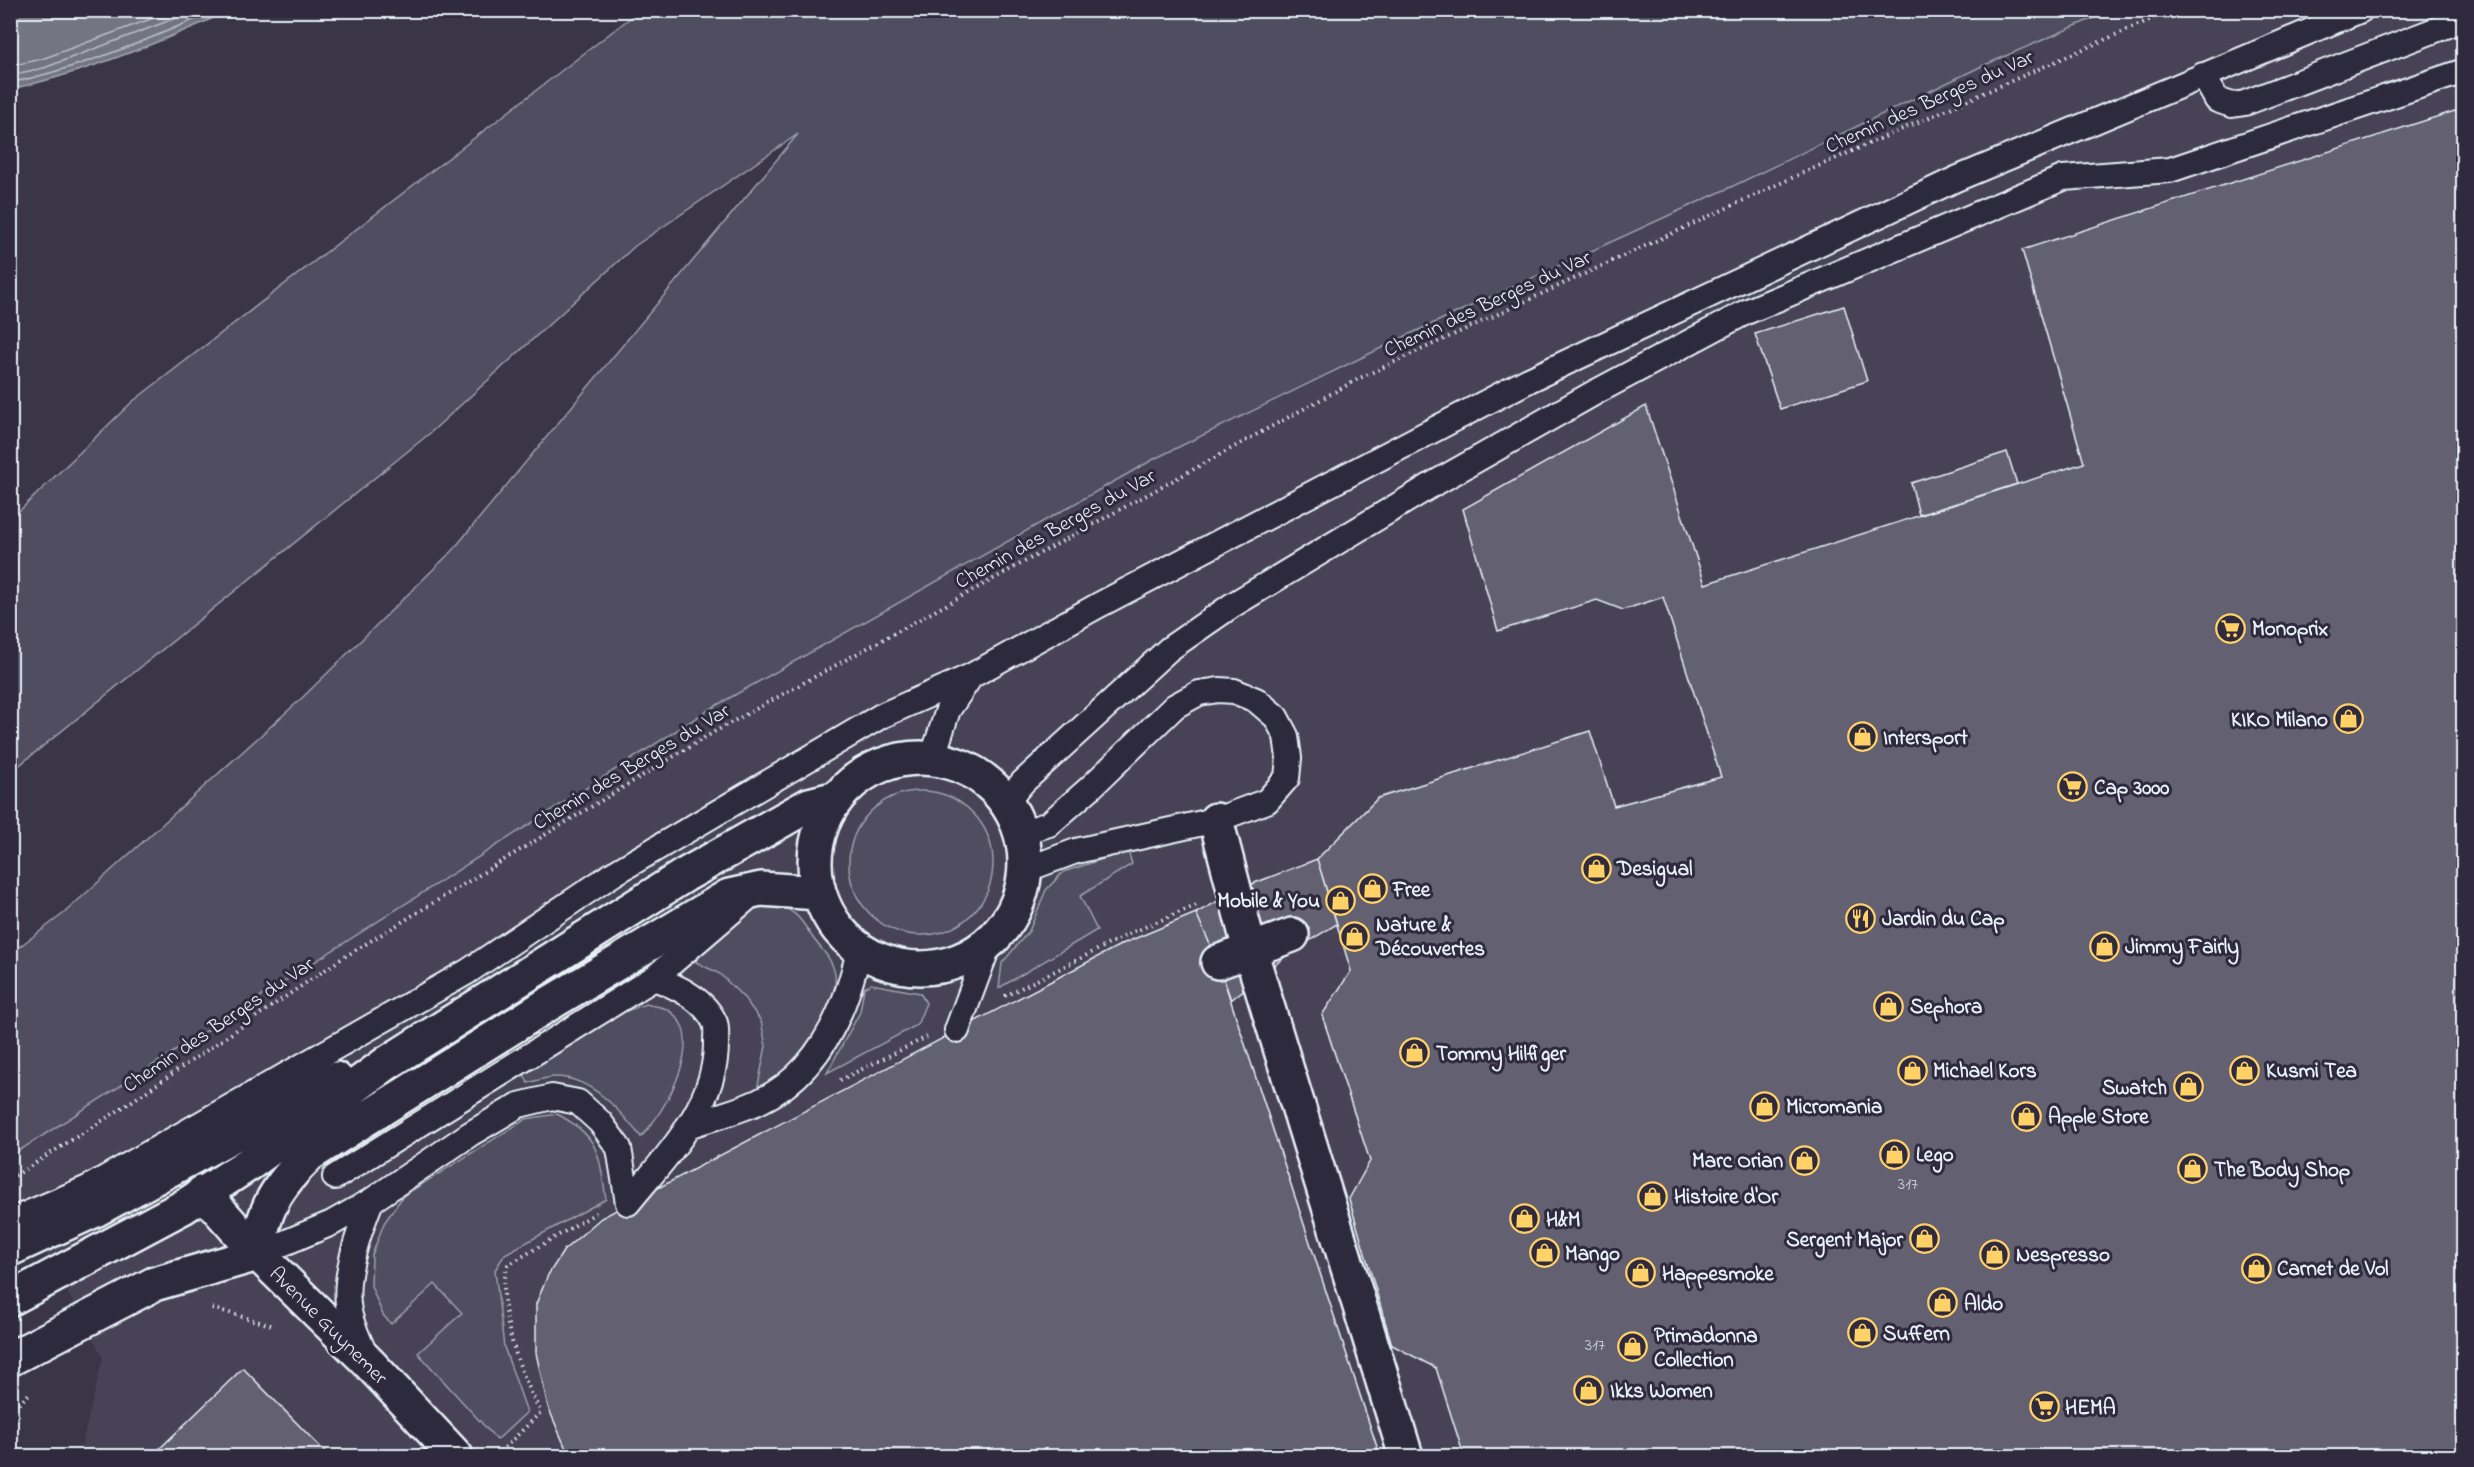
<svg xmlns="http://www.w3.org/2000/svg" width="2474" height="1467" viewBox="0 0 2474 1467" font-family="'Indie Flower',sans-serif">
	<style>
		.built { fill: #464354 }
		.green { fill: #504e5f; stroke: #9ca0ac; stroke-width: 1.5 }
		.water { fill: #737482; stroke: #a2a6b1; stroke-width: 1.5 }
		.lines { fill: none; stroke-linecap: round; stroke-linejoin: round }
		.shore { stroke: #b9bfc9; stroke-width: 1.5 }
		.building { fill: #636171; stroke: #e8f1f8; stroke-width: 1.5 }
		.service-casing { stroke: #e8f1f8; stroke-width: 28 }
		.pedestrian-casing { stroke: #e8f1f8; stroke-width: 38 }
		.minor-casing { stroke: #e8f1f8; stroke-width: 38 }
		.path { stroke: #e8f1f8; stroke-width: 4; stroke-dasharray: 1.5 4.5; stroke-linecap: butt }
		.service { stroke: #2f2a3d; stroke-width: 24 }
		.pedestrian { stroke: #2f2a3d; stroke-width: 33 }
		.minor { stroke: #2f2a3d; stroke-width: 33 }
		.labels { text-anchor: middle; stroke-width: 6; stroke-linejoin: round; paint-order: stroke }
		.number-label { font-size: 18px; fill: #c7cdd6 }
		.street-label { font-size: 21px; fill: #e8f1f8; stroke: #2f2a3d }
		.poi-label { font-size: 21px; font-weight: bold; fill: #e8f1f8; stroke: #2f2a3d; text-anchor: start }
	</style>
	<rect width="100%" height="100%" fill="#3a3648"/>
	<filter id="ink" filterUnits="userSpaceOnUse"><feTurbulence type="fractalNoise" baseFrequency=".0167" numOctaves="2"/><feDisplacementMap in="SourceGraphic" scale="12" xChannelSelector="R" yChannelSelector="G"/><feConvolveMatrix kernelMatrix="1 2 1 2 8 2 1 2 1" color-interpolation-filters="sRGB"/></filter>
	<g filter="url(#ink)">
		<path class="built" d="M 2110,11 L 2463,11 L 2463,1456 L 79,1456 L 103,1357 L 11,1189 L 10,1156 L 710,709 L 1154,459 L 1410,334 L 1731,187 L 1980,67 Z"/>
		<path class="green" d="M 639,11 L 639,10 L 2110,11 L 1980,67 L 1731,187 L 1410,334 L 1154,459 L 710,709 L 11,1156 L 11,953 L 63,914 L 302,698 L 452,551 L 798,134 L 635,246 L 429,434 L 11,772 L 11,519 L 132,402 Z
			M849 863a72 72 0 1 1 144 0a72 72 0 1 1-144 0Z
			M 1128,851 L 1132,864 L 1080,896 L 1097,930 L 999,988 L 1002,963 L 1029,931 L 1046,890 L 1063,872 Z
			M 770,904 C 792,907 800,917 811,935 C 820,949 832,957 835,974 C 840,1007 791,1071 764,1087 L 758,1085 L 766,1046 L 761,1021 L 745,999 L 720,974 L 696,962 L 698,955 L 754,909 Z
			M 871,984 L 920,993 L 926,1003 L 917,1025 L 827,1073 L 860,1012 L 864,988 Z
			M 646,1004 C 652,1006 663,1006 668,1010 C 710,1036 664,1113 641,1137 C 620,1111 592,1077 555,1077 C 547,1077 536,1081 528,1083 L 523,1072 L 626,1011 Z
			M 557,1114 C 600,1136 599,1155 606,1199 L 505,1254 L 495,1270 L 504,1347 L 527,1412 L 497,1440 L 418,1353 L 462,1313 L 435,1284 L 391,1324 L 383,1315 L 371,1286 L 372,1255 L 384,1223 L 403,1196 L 526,1119 Z"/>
		<path class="water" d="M 10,11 L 11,10 L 229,11 C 159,43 85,73 11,89 Z"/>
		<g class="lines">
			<path class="shore" d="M 10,66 L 42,59 L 175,10
				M 10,75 L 44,68 L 197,10
				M 10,83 C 80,68 150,40 215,10"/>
		</g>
		<path class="building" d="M 2464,108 L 2464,1456 L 1464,1456 L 1436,1368 L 1392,1345 L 1349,1199 L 1370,1161 L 1322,1015 L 1351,971 L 1317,859 L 1378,798 L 1590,731 L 1614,806 L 1721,777 L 1663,597 L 1623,610 L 1597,600 L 1498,631 L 1463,509 L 1646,406 L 1705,584 L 2084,463 L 2022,250 Z
			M 1844,306 L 1867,381 L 1780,409 L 1755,334 Z
			M 2007,452 L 2017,484 L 1919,515 L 1911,483 Z
			M 1317,859 L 1337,924 L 1291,952 L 1231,1000 L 1218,962 L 1196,913 L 1244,887 Z
			M 1196,913 L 1218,962 L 1380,1456 L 572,1456 L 567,1451 L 548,1407 L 536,1353 L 536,1304 L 548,1275 L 564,1250 L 601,1218 L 1122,944 Z
			M 243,1368 L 329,1456 L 152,1456 Z"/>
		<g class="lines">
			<defs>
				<path id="service" d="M 2203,75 L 2217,100 L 2232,105 L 2245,103 L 2464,19
					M 932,759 L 948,710 L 971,676
					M 1006,802 L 1023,782 L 1169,649 L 1231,606 L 1430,486 L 1594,393 L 1746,312 L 2063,178 L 2170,170 L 2464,71
					M 1021,833 L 1049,824 L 1090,788 L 1175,706 L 1199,693 L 1219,690 L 1234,691 L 1256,700 L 1276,717 L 1286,736 L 1289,758 L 1287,778 L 1267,801 L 1216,820 L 1076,851 L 1025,870
					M 654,978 L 745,900
					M 957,1030 L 989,944
					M 688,1126 C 711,1118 736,1112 758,1102 C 819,1074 846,1010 859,950
					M 335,1177 L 654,978 C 676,986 705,999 715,1023 C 717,1028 716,1037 716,1042 C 717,1106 666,1156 628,1203
					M 10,1221 L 88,1188 L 467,972 L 613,874 L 881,716 L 971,676 L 1099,605 L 1529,380 L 1956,179 L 2361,10
					M 258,1254 L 332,1223 L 371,1201 L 470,1134 L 519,1105 L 552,1097 L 578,1102 L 600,1122 L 619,1148 L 628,1203
					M 365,1355 C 360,1341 351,1325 349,1311 C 342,1278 359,1231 371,1201"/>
				<path id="pedestrian" d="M 1216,820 L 1250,950 L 1406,1456
					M 1218,962 L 1292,935"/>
				<path id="minor" d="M815 863a105 105 0 1 1 210 0a105 105 0 1 1-210 0Z
					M 203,1192 L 258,1254 L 368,1362 L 456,1456
					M 10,1249 L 95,1210 L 336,1079
					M 258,1254 C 262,1209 278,1185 310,1154 L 547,1005 L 729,896 L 761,889 L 819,893
					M 10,1299 L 183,1207 L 252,1162 L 387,1063 L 685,875 L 809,805 L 837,798
					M 10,1359 L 154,1284 L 258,1254"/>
			</defs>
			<use href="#service" class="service-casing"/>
			<use href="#pedestrian" class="pedestrian-casing"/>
			<use href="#minor" class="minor-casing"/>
			<path class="path" d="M 1005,996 L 1133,932 L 1199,904
				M 840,1080 L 927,1037
				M 10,1179 L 116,1112 L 341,959 L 714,732 L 1360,378 L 1796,176 L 2172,10
				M 212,1308 L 274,1326
				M 10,1412 L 29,1394
				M 496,1456 L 541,1412 C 521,1377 494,1305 508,1265 L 596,1213"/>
			<use href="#service" class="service"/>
			<use href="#pedestrian" class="pedestrian"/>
			<use href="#minor" class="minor"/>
		</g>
	</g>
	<defs>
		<symbol id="supermarket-ring" viewBox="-11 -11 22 22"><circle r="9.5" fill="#2f2a3d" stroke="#ffd166" stroke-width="1.5"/><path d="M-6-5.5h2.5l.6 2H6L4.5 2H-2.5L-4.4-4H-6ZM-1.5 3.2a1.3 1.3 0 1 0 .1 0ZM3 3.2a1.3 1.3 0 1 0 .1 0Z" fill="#ffd166"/></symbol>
		<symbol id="shop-ring" viewBox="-11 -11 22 22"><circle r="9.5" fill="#2f2a3d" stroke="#ffd166" stroke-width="1.5"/><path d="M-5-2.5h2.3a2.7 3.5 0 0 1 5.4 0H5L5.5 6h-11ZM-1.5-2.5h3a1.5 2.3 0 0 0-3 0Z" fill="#ffd166"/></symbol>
		<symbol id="restaurant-ring" viewBox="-11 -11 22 22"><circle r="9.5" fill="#2f2a3d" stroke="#ffd166" stroke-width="1.5"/><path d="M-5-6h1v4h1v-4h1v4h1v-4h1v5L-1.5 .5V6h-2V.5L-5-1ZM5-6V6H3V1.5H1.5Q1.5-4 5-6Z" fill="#ffd166"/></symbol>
	</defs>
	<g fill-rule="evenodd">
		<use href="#supermarket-ring" x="2214" y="612" width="33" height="33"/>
		<use href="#shop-ring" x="2332" y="702" width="33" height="33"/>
		<use href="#shop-ring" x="1846" y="720" width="33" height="33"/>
		<use href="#supermarket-ring" x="2056" y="770" width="33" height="33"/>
		<use href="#shop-ring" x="1580" y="852" width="33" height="33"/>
		<use href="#shop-ring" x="1356" y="872" width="33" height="33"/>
		<use href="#shop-ring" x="1324" y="884" width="33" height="33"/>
		<use href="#restaurant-ring" x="1844" y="902" width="33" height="33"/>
		<use href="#shop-ring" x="1338" y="920" width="33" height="33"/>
		<use href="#shop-ring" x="2088" y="930" width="33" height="33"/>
		<use href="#shop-ring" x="1872" y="990" width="33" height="33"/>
		<use href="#shop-ring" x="1398" y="1036" width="33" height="33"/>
		<use href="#shop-ring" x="1896" y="1054" width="33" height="33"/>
		<use href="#shop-ring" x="2228" y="1054" width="33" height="33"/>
		<use href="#shop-ring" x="2172" y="1070" width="33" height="33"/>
		<use href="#shop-ring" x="1748" y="1090" width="33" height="33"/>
		<use href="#shop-ring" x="2010" y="1100" width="33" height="33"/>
		<use href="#shop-ring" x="1878" y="1138" width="33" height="33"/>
		<use href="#shop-ring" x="1788" y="1144" width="33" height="33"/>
		<use href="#shop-ring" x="2176" y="1152" width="33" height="33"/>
		<use href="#shop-ring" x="1636" y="1180" width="33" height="33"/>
		<use href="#shop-ring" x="1508" y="1202" width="33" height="33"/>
		<use href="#shop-ring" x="1908" y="1222" width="33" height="33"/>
		<use href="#shop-ring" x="1528" y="1236" width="33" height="33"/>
		<use href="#shop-ring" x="1978" y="1238" width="33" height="33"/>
		<use href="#shop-ring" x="2240" y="1252" width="33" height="33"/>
		<use href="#shop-ring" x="1624" y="1256" width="33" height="33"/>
		<use href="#shop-ring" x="1926" y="1286" width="33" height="33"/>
		<use href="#shop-ring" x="1846" y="1316" width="33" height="33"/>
		<use href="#shop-ring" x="1616" y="1330" width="33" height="33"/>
		<use href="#shop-ring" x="1572" y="1374" width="33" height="33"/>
		<use href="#supermarket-ring" x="2028" y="1390" width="33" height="33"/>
	</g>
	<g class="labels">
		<g class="number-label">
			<text x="1908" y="1189">317</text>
			<text x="1595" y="1350">317</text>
		</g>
		<g class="street-label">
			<text transform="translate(1929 101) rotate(-24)" y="7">Chemin des Berges du Var</text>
			<text transform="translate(1487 303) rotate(-25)" y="7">Chemin des Berges du Var</text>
			<text transform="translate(1055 528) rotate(-29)" y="7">Chemin des Berges du Var</text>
			<text transform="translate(631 766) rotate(-31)" y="7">Chemin des Berges du Var</text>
			<text transform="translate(218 1024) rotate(-34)" y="7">Chemin des Berges du Var</text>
			<text transform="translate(329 1325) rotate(45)" y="7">Avenue Guynemer</text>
		</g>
		<g class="poi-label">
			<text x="2252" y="635">Monoprix</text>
			<text x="2328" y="726" text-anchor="end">KIKO Milano</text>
			<text x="1883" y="744">Intersport</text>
			<text x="2094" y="794">Cap 3000</text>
			<text x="1617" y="875">Desigual</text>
			<text x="1393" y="896">Free</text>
			<text x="1320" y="907" text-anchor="end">Mobile &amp; You</text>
			<text x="1882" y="925">Jardin du Cap</text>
			<text x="1376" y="931">Nature &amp;<tspan x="1376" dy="24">Découvertes</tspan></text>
			<text x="2125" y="953">Jimmy Fairly</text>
			<text x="1910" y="1013">Sephora</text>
			<text x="1436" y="1060">Tommy Hilfiger</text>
			<text x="1933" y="1077">Michael Kors</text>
			<text x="2266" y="1077">Kusmi Tea</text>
			<text x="2167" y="1094" text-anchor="end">Swatch</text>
			<text x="1786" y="1113">Micromania</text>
			<text x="2048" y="1123">Apple Store</text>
			<text x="1916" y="1161">Lego</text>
			<text x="1783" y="1167" text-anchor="end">Marc Orian</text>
			<text x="2214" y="1176">The Body Shop</text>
			<text x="1674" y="1203">Histoire d'Or</text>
			<text x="1546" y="1226">H&amp;M</text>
			<text x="1903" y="1246" text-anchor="end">Sergent Major</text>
			<text x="1565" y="1260">Mango</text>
			<text x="2016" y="1261">Nespresso</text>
			<text x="2277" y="1275">Carnet de Vol</text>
			<text x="1662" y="1280">Happesmoke</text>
			<text x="1964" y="1310">Aldo</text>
			<text x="1883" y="1340">Suffern</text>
			<text x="1654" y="1342">Primadonna<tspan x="1654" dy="24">Collection</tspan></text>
			<text x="1610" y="1397">Ikks Women</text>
			<text x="2065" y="1414">HEMA</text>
		</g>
	</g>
	<rect width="2474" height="1467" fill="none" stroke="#2f2a3d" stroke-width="36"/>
	<rect x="18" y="18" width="2438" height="1431" fill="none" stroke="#e8f1f8" stroke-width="2" filter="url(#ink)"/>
</svg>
